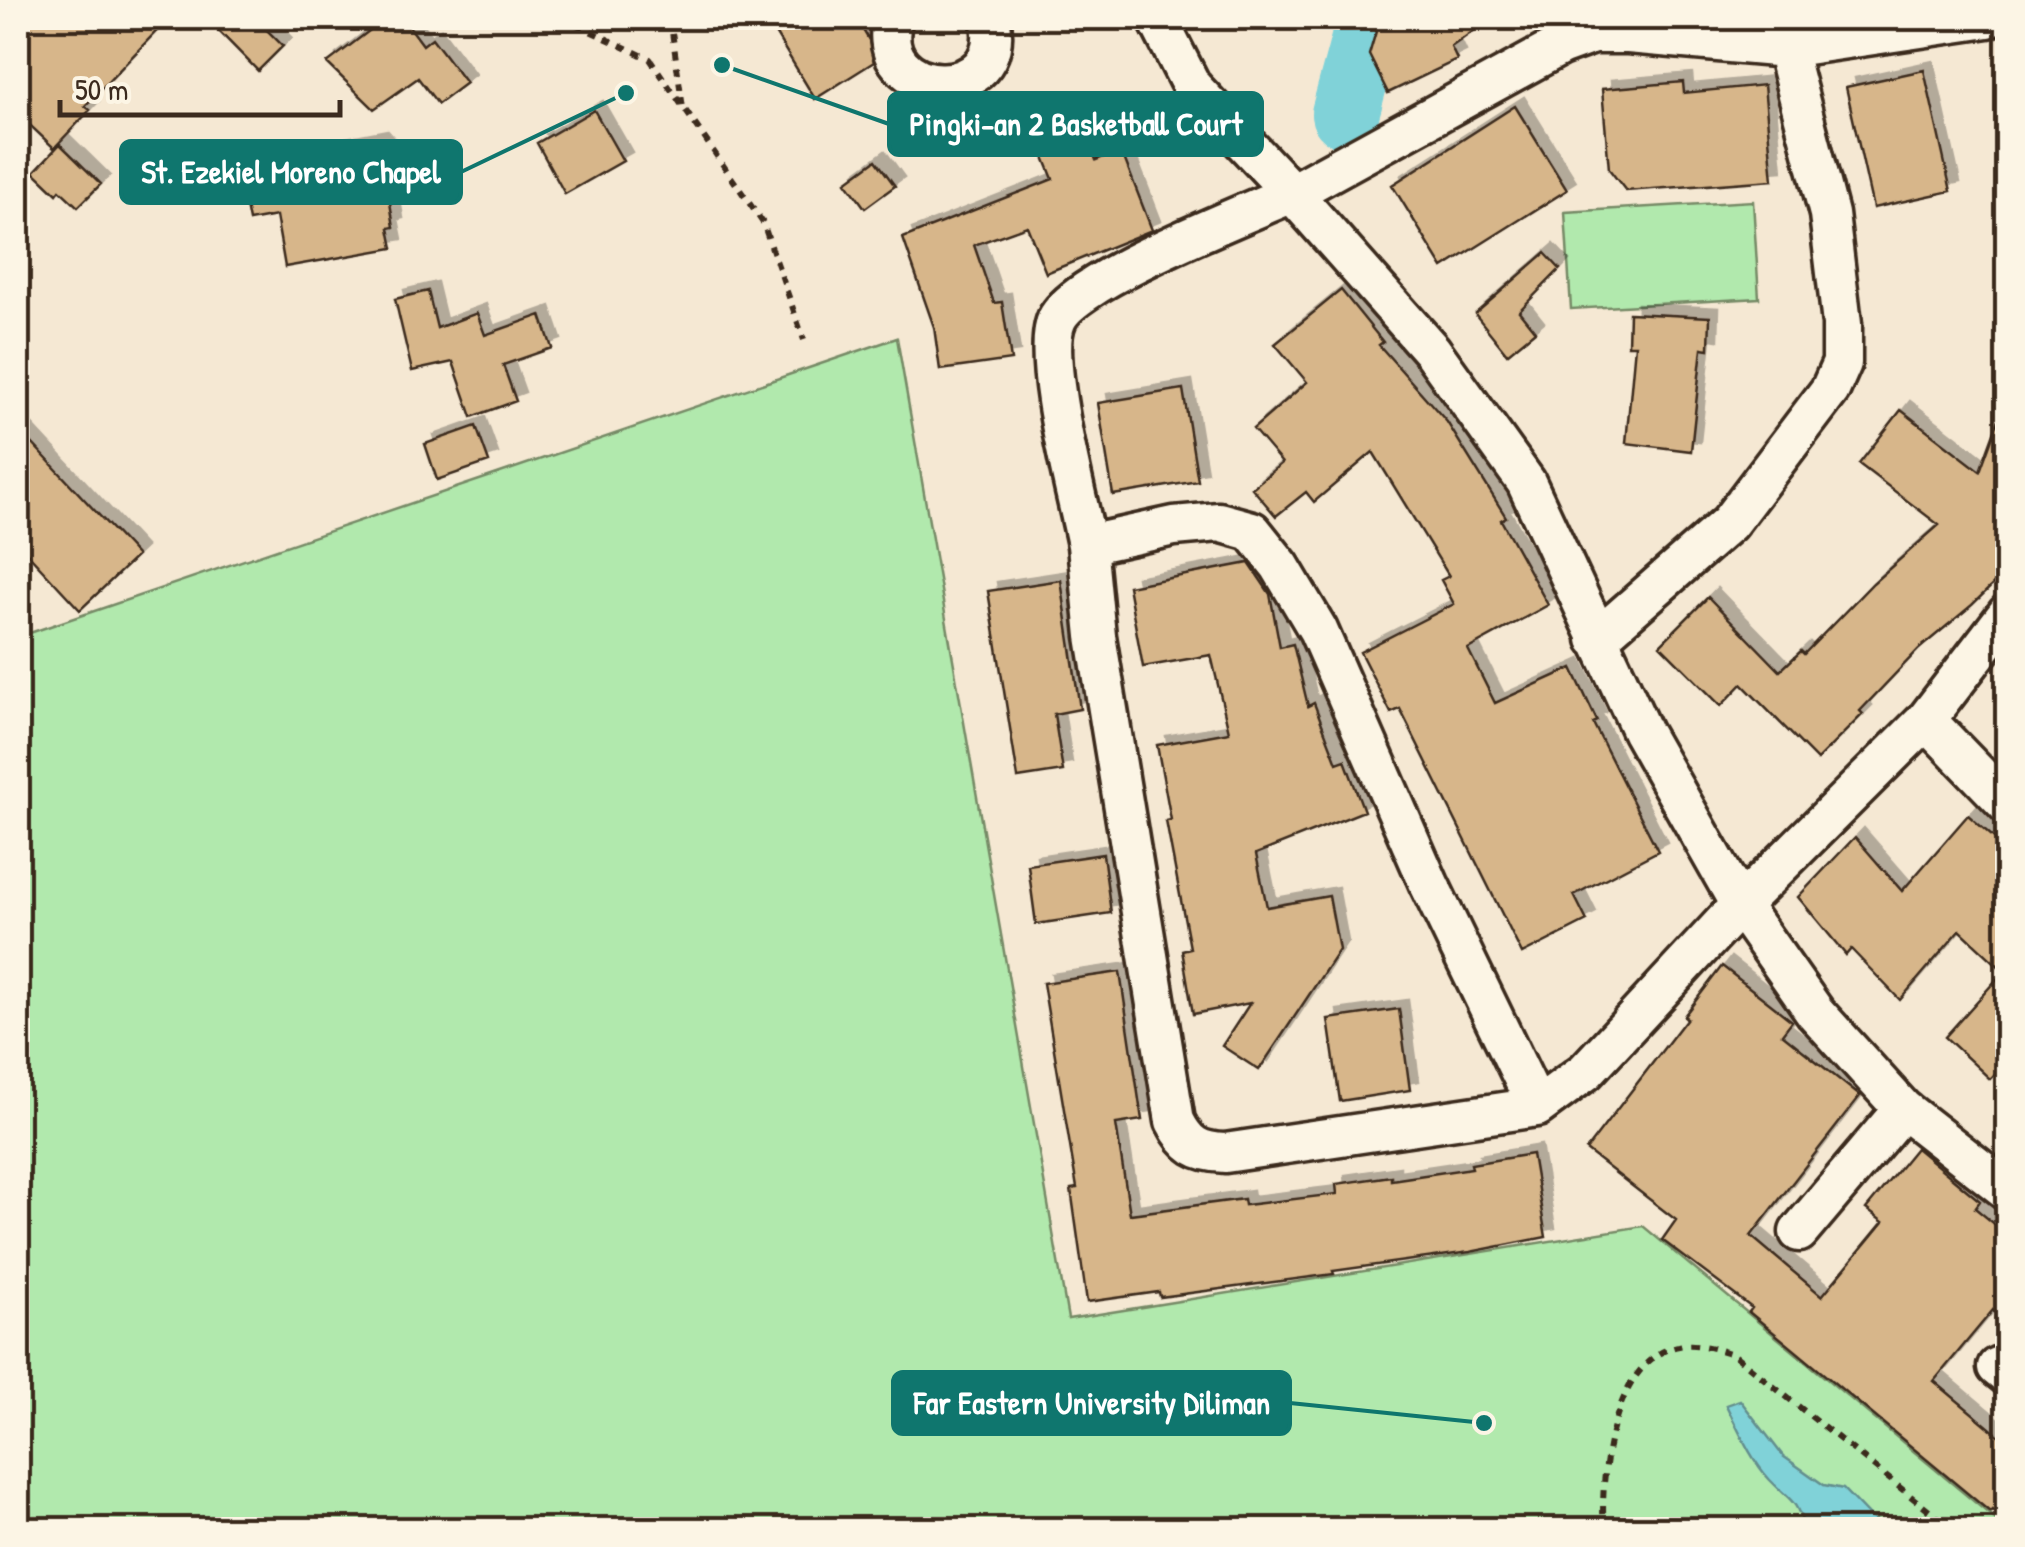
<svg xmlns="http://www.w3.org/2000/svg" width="2025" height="1547" viewBox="0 0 2025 1547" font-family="'Patrick Hand',sans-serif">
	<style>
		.green { fill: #b1e9ad; stroke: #768a66; stroke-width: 2.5 }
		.water { fill: #80d2d8; stroke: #648f8e; stroke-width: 2.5 }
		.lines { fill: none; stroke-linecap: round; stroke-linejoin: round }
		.river { stroke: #80d2d8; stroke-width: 68 }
		.building { fill: #d7b68a; stroke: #3b2a1e; stroke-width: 2.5; filter: url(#shadow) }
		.street-casing { stroke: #3b2a1e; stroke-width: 45 }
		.path { stroke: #3b2a1e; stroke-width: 6; stroke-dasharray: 8 8; stroke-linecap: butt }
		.street { stroke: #fcf5e5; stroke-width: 38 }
		.leader { fill: none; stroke: #0f766e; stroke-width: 4 }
		.callout-dot { fill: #0f766e; stroke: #fcf5e5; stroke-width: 4 }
		.callout { fill: #0f766e; stroke: #0f766e; stroke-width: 4 }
		.callout-label { font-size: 32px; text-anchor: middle; font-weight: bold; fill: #fff }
	</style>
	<defs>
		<filter id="shadow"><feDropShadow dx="9" dy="-9" stdDeviation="0" flood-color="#0004"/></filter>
	</defs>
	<rect width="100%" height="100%" fill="#f5e8d3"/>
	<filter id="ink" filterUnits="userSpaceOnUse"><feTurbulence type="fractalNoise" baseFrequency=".01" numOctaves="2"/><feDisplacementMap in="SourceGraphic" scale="20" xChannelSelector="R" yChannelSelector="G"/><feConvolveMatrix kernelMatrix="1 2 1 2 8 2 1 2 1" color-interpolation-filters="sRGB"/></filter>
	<g filter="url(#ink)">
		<path class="green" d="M 1753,201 L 1759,298 L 1571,309 L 1565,212 Z
			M 897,338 L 1068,1319 L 1643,1226 L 2007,1529 L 18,1529 L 18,637 Z"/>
		<path class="water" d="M 1740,1400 L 1783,1456 L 1824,1485 L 1843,1489 L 1870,1517 L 1891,1529 L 1805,1529 C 1795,1497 1791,1502 1770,1480 C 1750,1458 1739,1431 1726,1405 Z"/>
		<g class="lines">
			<path class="river" d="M 1345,114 L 1367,32 L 1362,18"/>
		</g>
		<path class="building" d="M 18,18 L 169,18 L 85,106 L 90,110 L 54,148 L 18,114 Z
			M 206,18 L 255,18 L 283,46 L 258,71 Z
			M 386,18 L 403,18 L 423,45 L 432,38 L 466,83 L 438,104 L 418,78 L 374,109 L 327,63 Z
			M 766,18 L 856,18 L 869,40 L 874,62 L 815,99 Z
			M 1380,18 L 1492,18 L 1451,47 L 1457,60 L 1388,93 L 1369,55 Z
			M 1924,70 L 1951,191 L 1873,208 L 1846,87 Z
			M 1683,82 L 1684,93 L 1764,85 L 1773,180 L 1626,191 L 1609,169 L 1602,89 Z
			M 1515,106 L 1567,190 L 1443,268 L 1392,185 Z
			M 594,110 L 623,161 L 565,194 L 537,143 Z
			M 1083,125 L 1096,160 L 1121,150 L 1152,230 L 1046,273 L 1027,226 L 974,245 L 994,303 L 1002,302 L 1011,360 L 940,370 L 934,327 L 903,238 L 1053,179 L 1038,142 Z
			M 378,139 L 394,157 L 384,165 L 394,227 L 389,228 L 393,248 L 285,267 L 276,216 L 249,221 L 240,176 L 307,164 L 305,153 Z
			M 60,144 L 101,184 L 78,207 L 60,190 L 57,194 L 34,172 Z
			M 876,160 L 895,186 L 865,208 L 846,182 Z
			M 1545,253 L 1560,269 L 1519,311 L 1535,331 L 1507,354 L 1475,314 Z
			M 1341,290 L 1383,342 L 1379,345 L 1447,422 L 1506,517 L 1501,520 L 1548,605 L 1468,649 L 1495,703 L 1572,668 L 1597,721 L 1593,723 L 1658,851 L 1574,895 L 1587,921 L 1522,954 L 1400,709 L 1391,713 L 1360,652 L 1454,604 L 1441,580 L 1449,576 L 1373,452 L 1314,502 L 1306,492 L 1276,516 L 1252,488 L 1282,463 L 1253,429 L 1307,382 L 1275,344 Z
			M 428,291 L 437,328 L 477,313 L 485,335 L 541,315 L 552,348 L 503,365 L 516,401 L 472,417 L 453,362 L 412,371 L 395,299 Z
			M 1629,313 L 1710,317 L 1709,349 L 1702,348 L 1691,451 L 1626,443 L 1635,345 L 1628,345 Z
			M 1183,389 L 1198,481 L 1113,495 L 1098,403 Z
			M 2004,405 L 2008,406 L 2008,570 L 1972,605 L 1919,649 L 1860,711 L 1863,714 L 1817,760 L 1742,684 L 1721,706 L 1660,645 L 1708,597 L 1780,671 L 1801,651 L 1804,654 L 1873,583 L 1939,525 L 1859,464 L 1901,410 L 1980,471 Z
			M 476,426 L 489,462 L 437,480 L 425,444 Z
			M 18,428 L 137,556 L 80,610 L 18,543 Z
			M 1249,563 L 1270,594 L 1280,647 L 1293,644 L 1308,706 L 1314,703 L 1337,763 L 1345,760 L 1364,811 L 1256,854 L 1267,907 L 1329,896 L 1339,950 L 1259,1070 L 1222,1046 L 1250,1003 L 1193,1014 L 1182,950 L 1190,948 L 1166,821 L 1171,820 L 1157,745 L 1229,732 L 1211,655 L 1143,667 L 1128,586 Z
			M 1061,580 L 1080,709 L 1054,714 L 1063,771 L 1018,778 L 988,591 Z
			M 1968,815 L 2008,850 L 2008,1060 L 1990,1079 L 1945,1037 L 2004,971 L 1960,930 L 1900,1000 L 1851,949 L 1846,955 L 1798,897 L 1855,837 L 1902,891 Z
			M 1103,854 L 1111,913 L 1036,924 L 1028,865 Z
			M 1722,966 L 1792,1021 L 1782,1034 L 1860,1096 L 1751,1236 L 1822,1296 L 1883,1222 L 1866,1209 L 1916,1148 L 1980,1201 L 1975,1208 L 2008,1235 L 2008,1321 L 1993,1310 L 1934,1381 L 2008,1443 L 2008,1522 L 1992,1510 L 1990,1512 L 1749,1312 L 1752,1308 L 1662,1240 L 1676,1220 L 1586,1150 L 1687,1018 L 1684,1016 Z
			M 1120,972 L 1142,1120 L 1116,1124 L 1130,1214 L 1244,1199 L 1245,1205 L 1337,1194 L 1336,1184 L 1391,1176 L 1391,1180 L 1472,1168 L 1471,1164 L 1532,1154 L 1546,1237 L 1470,1252 L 1333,1271 L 1334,1274 L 1160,1297 L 1159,1292 L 1087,1302 L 1071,1189 L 1077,1188 L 1043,983 Z
			M 1399,1009 L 1410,1090 L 1340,1101 L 1328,1019 Z"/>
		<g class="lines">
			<defs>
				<path id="street" d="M 893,18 C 869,100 1011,108 990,18
					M 1157,18 L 1192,87 L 1292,193 L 1560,46 L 1593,34 L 1628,34 L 1786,48 L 1829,214 L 1842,324 L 1842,363 L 1830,390 L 1729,523 L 1597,639
					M 1786,48 L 1988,18
					M 1087,545 L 1096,636 L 1175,1121 C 1187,1145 1198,1152 1225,1153 L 1537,1107 L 1586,1071 L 1740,905 L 1926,720 L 2008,613
					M 1926,720 L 2008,805
					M 1537,1107 L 1429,884 L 1318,630 L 1280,566 L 1252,531 L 1219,522 L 1174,526 L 1087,545 C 1078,498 1039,357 1057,319 C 1076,279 1245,214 1292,193 L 1432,351 L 1526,482 L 1642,732 L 1740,905 L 1815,1012 L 1903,1109 L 2008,1191
					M 1799,1232 L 1903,1109
					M 1997,1367 L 2008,1376"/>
			</defs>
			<use href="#street" class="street-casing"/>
			<path class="path" d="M 330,18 L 331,18
				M 562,18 L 650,59 L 763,223 L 804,340
				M 670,18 L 683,108
				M 1604,1530 C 1599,1476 1613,1358 1679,1346 C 1697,1342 1716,1349 1733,1354 L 1953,1530"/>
			<use href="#street" class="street"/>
		</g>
	</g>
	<path class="leader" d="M722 65L889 124M626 93L461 172M1484 1423L1290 1403"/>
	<g class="callout-dot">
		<circle cx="722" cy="65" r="10"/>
		<circle cx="626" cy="93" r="10"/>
		<circle cx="1484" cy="1423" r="10"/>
	</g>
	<g class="callout">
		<rect x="889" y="93" width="373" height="62" rx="10"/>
		<rect x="121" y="141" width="340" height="62" rx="10"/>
		<rect x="893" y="1372" width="397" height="62" rx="10"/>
	</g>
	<g class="callout-label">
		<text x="1076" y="135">Pingki-an 2 Basketball Court</text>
		<text x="291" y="183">St. Ezekiel Moreno Chapel</text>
		<text x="1092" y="1414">Far Eastern University Diliman</text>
	</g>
	<rect width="2025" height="1547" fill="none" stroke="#fcf5e5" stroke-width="60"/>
	<rect x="30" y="30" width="1965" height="1487" fill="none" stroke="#3b2a1e" stroke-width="4" filter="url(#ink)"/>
	<path d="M60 100v15h280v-15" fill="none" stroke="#3b2a1e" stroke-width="5"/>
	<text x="75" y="100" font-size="30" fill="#3b2a1e" stroke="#fcf5e5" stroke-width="8" paint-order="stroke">50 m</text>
</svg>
